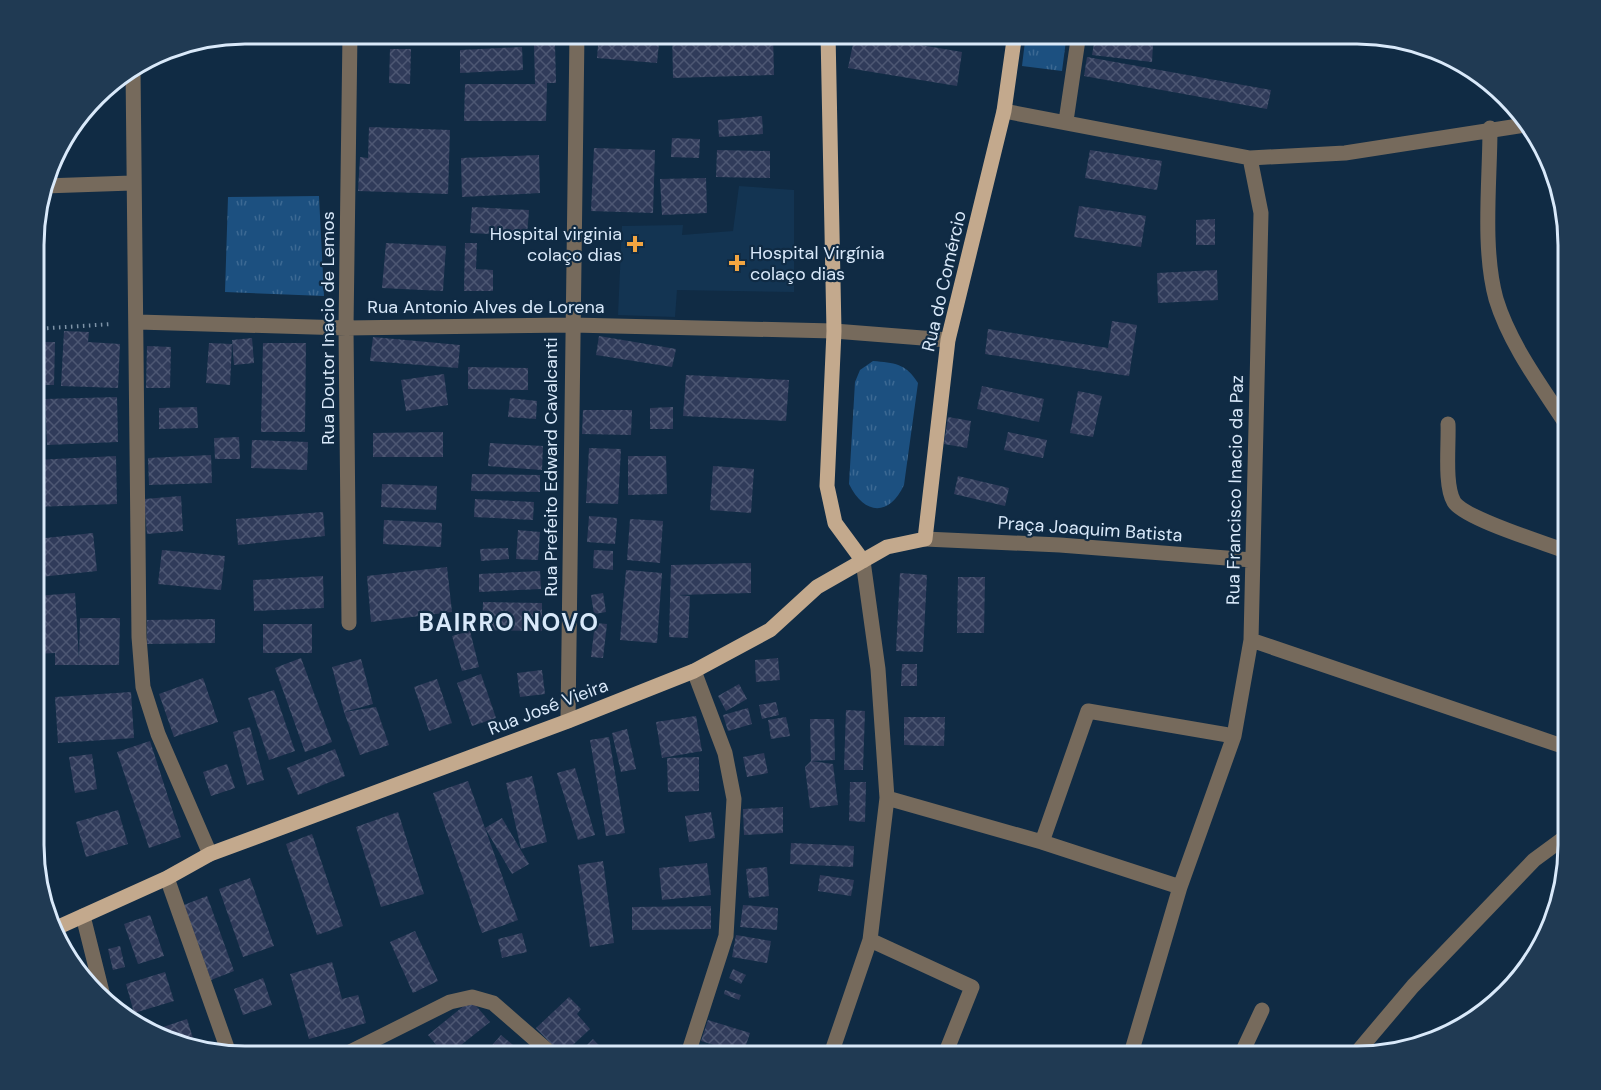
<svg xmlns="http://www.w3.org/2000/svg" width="1601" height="1090" viewBox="0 0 1601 1090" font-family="'DM Sans',sans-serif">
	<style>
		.built { fill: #133452 }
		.park { fill: url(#park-tufts) }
		.building { fill: url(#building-cross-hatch) }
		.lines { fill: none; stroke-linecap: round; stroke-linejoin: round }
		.path { stroke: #7e93a7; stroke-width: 4; stroke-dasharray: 1.5 4.5; stroke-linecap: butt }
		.minor { stroke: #766a5c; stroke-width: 15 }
		.major { stroke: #c3a98d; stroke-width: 15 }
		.poi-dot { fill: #f2a541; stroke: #102b44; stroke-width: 2 }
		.labels { text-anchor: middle; stroke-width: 4.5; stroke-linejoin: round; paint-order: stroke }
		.poi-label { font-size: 18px; fill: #d9e9fa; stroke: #102b44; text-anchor: end }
		.street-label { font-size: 18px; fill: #d9e9fa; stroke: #102b44 }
		.district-label { font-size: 24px; font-weight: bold; letter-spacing: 1.5px; fill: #d9e9fa; stroke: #102b44 }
		.rim { fill: none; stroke: #d9e9fa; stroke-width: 3 }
	</style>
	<defs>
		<pattern id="park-tufts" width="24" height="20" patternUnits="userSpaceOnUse" patternTransform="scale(1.5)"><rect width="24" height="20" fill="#1c5080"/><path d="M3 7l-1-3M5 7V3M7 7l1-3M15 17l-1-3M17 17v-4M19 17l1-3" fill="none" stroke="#3c6993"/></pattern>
		<pattern id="building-cross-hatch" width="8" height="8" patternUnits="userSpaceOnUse" patternTransform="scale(1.5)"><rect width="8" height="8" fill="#303b5a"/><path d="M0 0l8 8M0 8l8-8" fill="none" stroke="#4d5773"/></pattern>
	</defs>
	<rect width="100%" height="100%" fill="#102b44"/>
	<path class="built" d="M 739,186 L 794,190 L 794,292 L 677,290 L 675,317 L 618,315 L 622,226 L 683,225 L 682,235 L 733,231 Z"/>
	<path class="park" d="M 1026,33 L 1067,33 L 1062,71 L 1022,66 Z
		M 319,196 L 324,296 L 225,292 L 228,197 Z
		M 873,361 C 894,363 906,363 918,383 L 904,485 C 889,517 864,515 849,484 L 855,382 L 860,370 Z"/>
	<path class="building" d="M 424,33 L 452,33 L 453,43 L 424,45 Z
		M 472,33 L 495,33 L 495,34 L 472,38 Z
		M 599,33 L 660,33 L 657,63 L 597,58 Z
		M 672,33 L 773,33 L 774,75 L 673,78 Z
		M 1167,33 L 1188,33 L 1188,37 Z
		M 855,34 L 962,52 L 957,86 L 848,68 Z
		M 1095,37 L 1153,44 L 1152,62 L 1092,55 Z
		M 534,45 L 555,45 L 556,83 L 547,83 L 546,121 L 464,121 L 465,84 L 535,84 Z
		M 522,47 L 523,70 L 460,73 L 460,50 Z
		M 390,49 L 411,49 L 410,84 L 389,83 Z
		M 1087,57 L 1271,90 L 1267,109 L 1084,76 Z
		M 762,116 L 763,134 L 719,137 L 718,120 Z
		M 369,127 L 450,130 L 448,194 L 358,191 L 360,157 L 368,158 Z
		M 672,138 L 700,139 L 699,158 L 671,157 Z
		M 594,148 L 655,150 L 653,213 L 591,211 Z
		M 717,150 L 770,151 L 770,178 L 716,177 Z
		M 1090,150 L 1162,161 L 1157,190 L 1085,178 Z
		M 539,155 L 540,193 L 462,197 L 461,158 Z
		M 706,178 L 707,213 L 662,215 L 660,179 Z
		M 1079,206 L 1146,216 L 1141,247 L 1074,237 Z
		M 472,207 L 529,210 L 527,236 L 470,233 Z
		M 1215,219 L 1215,245 L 1196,245 L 1196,220 Z
		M 386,243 L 446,246 L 443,291 L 382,288 Z
		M 465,243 L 477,243 L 476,269 L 493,270 L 493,291 L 464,291 Z
		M 1217,270 L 1218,300 L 1158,303 L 1157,273 Z
		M 1112,321 L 1137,325 L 1129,376 L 985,354 L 988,329 L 1108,348 Z
		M 64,331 L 89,332 L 88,342 L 120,344 L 118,388 L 61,386 Z
		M 599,336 L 676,349 L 672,367 L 596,355 Z
		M 373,337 L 460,345 L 458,368 L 370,361 Z
		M 252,338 L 254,363 L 234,365 L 232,340 Z
		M 35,342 L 55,342 L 54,385 L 35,385 Z
		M 209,343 L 232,344 L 230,385 L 206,383 Z
		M 263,343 L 306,343 L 305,432 L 261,432 Z
		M 147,346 L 171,347 L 170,388 L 146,388 Z
		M 468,367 L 528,368 L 528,390 L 468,389 Z
		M 444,374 L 448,405 L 406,411 L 401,380 Z
		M 686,375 L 789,380 L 786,421 L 683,416 Z
		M 982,386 L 1044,399 L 1039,422 L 977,409 Z
		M 1078,391 L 1102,396 L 1093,437 L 1070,433 Z
		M 117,397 L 118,442 L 47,445 L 45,399 Z
		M 510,398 L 537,401 L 536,419 L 508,417 Z
		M 197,407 L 198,428 L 159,429 L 159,408 Z
		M 673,407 L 673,429 L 650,429 L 650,408 Z
		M 583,410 L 632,410 L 631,435 L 582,434 Z
		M 35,412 L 46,415 L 38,443 L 35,442 Z
		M 948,417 L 971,421 L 967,448 L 944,444 Z
		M 443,432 L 443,457 L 373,457 L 373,433 Z
		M 1008,432 L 1047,440 L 1043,458 L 1004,450 Z
		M 239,437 L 240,459 L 215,459 L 214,438 Z
		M 252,440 L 308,442 L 307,470 L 251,468 Z
		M 490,443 L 543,446 L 542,470 L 488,466 Z
		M 589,448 L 621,449 L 618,504 L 586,503 Z
		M 211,455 L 212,483 L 149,485 L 148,458 Z
		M 116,456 L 117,504 L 35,507 L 35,460 Z
		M 628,456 L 666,456 L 667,494 L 628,495 Z
		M 713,466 L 754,469 L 751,513 L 710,510 Z
		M 472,474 L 540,475 L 540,492 L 471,491 Z
		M 958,476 L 1009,488 L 1005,506 L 954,494 Z
		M 382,484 L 437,486 L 436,510 L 381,507 Z
		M 181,496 L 183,531 L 147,534 L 144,499 Z
		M 475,499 L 534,502 L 533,520 L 474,517 Z
		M 323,512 L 325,536 L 238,545 L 236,519 Z
		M 589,516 L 617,518 L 615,544 L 587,542 Z
		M 630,519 L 663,521 L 660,563 L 627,560 Z
		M 384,520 L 442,523 L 441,547 L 383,544 Z
		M 518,530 L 540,532 L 538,560 L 516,559 Z
		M 93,533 L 97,571 L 40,577 L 36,539 Z
		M 508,548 L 509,559 L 481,561 L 480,549 Z
		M 162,550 L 225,556 L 221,590 L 158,584 Z
		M 594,550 L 613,551 L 613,570 L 593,568 Z
		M 751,563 L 751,593 L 676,595 L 690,596 L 688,638 L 669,637 L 671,565 Z
		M 447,567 L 452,612 L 371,622 L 367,576 Z
		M 626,570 L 662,573 L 657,643 L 620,640 Z
		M 540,571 L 541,589 L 479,592 L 479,574 Z
		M 900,573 L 927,575 L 923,652 L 896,651 Z
		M 323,576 L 324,608 L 254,611 L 253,580 Z
		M 958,577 L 985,577 L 984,633 L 957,633 Z
		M 75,593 L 79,659 L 80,618 L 120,618 L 119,665 L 55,665 L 55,653 L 35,654 L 35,596 Z
		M 603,593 L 606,612 L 594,614 L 591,595 Z
		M 483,602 L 542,603 L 542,631 L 482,630 Z
		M 215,619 L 215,643 L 147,644 L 147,620 Z
		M 595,623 L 607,624 L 603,658 L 591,657 Z
		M 263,624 L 312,624 L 312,653 L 263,653 Z
		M 470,631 L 479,667 L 462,671 L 452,636 Z
		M 301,658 L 332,742 L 305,752 L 275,668 Z
		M 778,658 L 780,680 L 756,682 L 755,660 Z
		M 361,659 L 373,704 L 344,712 L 332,667 Z
		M 902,664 L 917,664 L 917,686 L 901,686 Z
		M 542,670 L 545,694 L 520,697 L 517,673 Z
		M 481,674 L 496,718 L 472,726 L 457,683 Z
		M 203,678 L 218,722 L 174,737 L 159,694 Z
		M 437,679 L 452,723 L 429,731 L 414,687 Z
		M 739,684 L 747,699 L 726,711 L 718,696 Z
		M 274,690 L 295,751 L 269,760 L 248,698 Z
		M 131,692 L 134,738 L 58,743 L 55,697 Z
		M 776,702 L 779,715 L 762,719 L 759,705 Z
		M 376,707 L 389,745 L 360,755 L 344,712 Z
		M 748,708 L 752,724 L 728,731 L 723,715 Z
		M 846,710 L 865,711 L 863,770 L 844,770 Z
		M 696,716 L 702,751 L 662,758 L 656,722 Z
		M 786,717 L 790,736 L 771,739 L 768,720 Z
		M 904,717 L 945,717 L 944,746 L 904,745 Z
		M 810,719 L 834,719 L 835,760 L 811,761 Z
		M 250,727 L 264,780 L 247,785 L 233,732 Z
		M 627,729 L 636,769 L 621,772 L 612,733 Z
		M 609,737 L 625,833 L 606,836 L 590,740 Z
		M 150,741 L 181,837 L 149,848 L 117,752 Z
		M 35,748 L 45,749 L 43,775 L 35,774 Z
		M 335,749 L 345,776 L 298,795 L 287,768 Z
		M 764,753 L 768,773 L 747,777 L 743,757 Z
		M 92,754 L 97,789 L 75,793 L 69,757 Z
		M 699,757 L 699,791 L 668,792 L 667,758 Z
		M 811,761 L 833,764 L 838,805 L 810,808 L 805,767 Z
		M 227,764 L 235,788 L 211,796 L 203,772 Z
		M 575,768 L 595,835 L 578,840 L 557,773 Z
		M 532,776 L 547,842 L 521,849 L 506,783 Z
		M 468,781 L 518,920 L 482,933 L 433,793 Z
		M 850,782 L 866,782 L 865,822 L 849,821 Z
		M 783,807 L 783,833 L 744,835 L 743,809 Z
		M 118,810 L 128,844 L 86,857 L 76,822 Z
		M 35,811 L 44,812 L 41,849 L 35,848 Z
		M 398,812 L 424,894 L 381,907 L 356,827 Z
		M 711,812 L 715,838 L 689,842 L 685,816 Z
		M 502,818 L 529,864 L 512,874 L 485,828 Z
		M 312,834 L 343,926 L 317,935 L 286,844 Z
		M 791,843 L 854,846 L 853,867 L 790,864 Z
		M 603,861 L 614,943 L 590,947 L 578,865 Z
		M 707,863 L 711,895 L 662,900 L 659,868 Z
		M 767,867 L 769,896 L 749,898 L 746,869 Z
		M 820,875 L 854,880 L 851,896 L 818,891 Z
		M 250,878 L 274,946 L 243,957 L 219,889 Z
		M 207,896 L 234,971 L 211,980 L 184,905 Z
		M 743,905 L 778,908 L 777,930 L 740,927 Z
		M 711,906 L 711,929 L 632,930 L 632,907 Z
		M 150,915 L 164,956 L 138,964 L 124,924 Z
		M 415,931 L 438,981 L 413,993 L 390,942 Z
		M 522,933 L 527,952 L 502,958 L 498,939 Z
		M 736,935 L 771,941 L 767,963 L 732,957 Z
		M 120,946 L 125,967 L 113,970 L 108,949 Z
		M 332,962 L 342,999 L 358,995 L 366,1023 L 309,1039 L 290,974 Z
		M 733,969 L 746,975 L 741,984 L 729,978 Z
		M 165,972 L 174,1001 L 134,1013 L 126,984 Z
		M 263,978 L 272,1005 L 243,1015 L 234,989 Z
		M 725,990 L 741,995 L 739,1000 L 724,994 Z
		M 569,997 L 581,1009 L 577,1014 L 590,1029 L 562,1055 L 536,1028 Z
		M 471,1000 L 490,1022 L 446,1057 L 428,1035 Z
		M 187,1019 L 196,1048 L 176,1046 L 159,1037 L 157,1029 Z
		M 708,1020 L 750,1033 L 743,1054 L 701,1041 Z
		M 501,1035 L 519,1050 L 513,1057 L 482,1057 Z
		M 593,1039 L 610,1057 L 575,1057 Z"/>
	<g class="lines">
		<path class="path" d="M 35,329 L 112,324"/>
		<path class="minor" d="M 133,68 L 139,637 L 143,687 L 158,734 L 210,854
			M 1004,111 L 1250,158 L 1345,153 L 1525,125
			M 1066,121 L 1079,33
			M 1490,128 C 1490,181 1482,248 1496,299 C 1510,345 1542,387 1568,427
			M 44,186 L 132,183
			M 138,322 L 346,328 L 572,325 L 834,331 L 948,340
			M 1448,424 C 1449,444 1444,485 1454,502 C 1465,519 1545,543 1568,552
			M 925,539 L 1060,545 L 1252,560
			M 349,623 L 346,328 L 350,33
			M 1251,640 L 1568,748
			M 568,721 L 577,33
			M 887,798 L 1042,842 L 1180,887
			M 1042,842 L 1088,711 L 1234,736
			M 167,878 L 230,1056
			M 83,916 L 104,1000
			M 870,940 L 972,987 L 944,1057
			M 340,1057 L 450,1002 L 472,997 L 493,1003 L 555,1057
			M 687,1057 L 726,936 L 734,799 L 725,753 L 694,671
			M 830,1057 L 870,940 L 887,798 L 878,669 L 863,561
			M 1130,1057 L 1180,887 L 1234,736 L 1251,640 L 1261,213 L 1250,158
			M 1240,1057 L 1262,1010
			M 1353,1057 L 1413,986 L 1534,860 L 1568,835"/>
		<path class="major" d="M 828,33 L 834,331 L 827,486 L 835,523 L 863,561
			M 54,929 L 167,878 L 210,854 L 568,721 L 694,671 L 770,630 L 817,587 L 887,547 L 925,539 L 948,340 L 1004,111 L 1015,33"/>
	</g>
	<g class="poi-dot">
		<path d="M632 235h6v6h6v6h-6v6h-6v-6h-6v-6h6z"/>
		<path d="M734 254h6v6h6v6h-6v6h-6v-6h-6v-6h6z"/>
	</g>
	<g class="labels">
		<g class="poi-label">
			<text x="622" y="240">Hospital virginia<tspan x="622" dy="21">colaço dias</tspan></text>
			<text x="750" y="259" text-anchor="start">Hospital Virgínia<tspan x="750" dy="21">colaço dias</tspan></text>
		</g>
		<g class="street-label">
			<text transform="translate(944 281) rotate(-77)" y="6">Rua do Comércio</text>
			<text x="486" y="313">Rua Antonio Alves de Lorena</text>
			<text transform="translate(328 328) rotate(-90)" y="6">Rua Doutor Inacio de Lemos</text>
			<text transform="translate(551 467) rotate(-90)" y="6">Rua Prefeito Edward Cavalcanti</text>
			<text transform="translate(1235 490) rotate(-89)" y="6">Rua Francisco Inacio da Paz</text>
			<text transform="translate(1090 529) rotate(4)" y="6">Praça Joaquim Batista</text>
			<text transform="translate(548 707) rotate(-21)" y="6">Rua José Vieira</text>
		</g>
		<g class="district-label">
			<text x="509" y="631">BAIRRO NOVO</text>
		</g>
	</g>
	<path d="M0 0H1601V1090H0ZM245 44H1357A201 201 0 0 1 1558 245V845A201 201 0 0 1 1357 1046H245A201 201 0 0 1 44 845V245A201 201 0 0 1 245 44Z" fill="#203a53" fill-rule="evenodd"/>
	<path class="rim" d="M245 44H1357A201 201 0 0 1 1558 245V845A201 201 0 0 1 1357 1046H245A201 201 0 0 1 44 845V245A201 201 0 0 1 245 44Z"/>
</svg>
